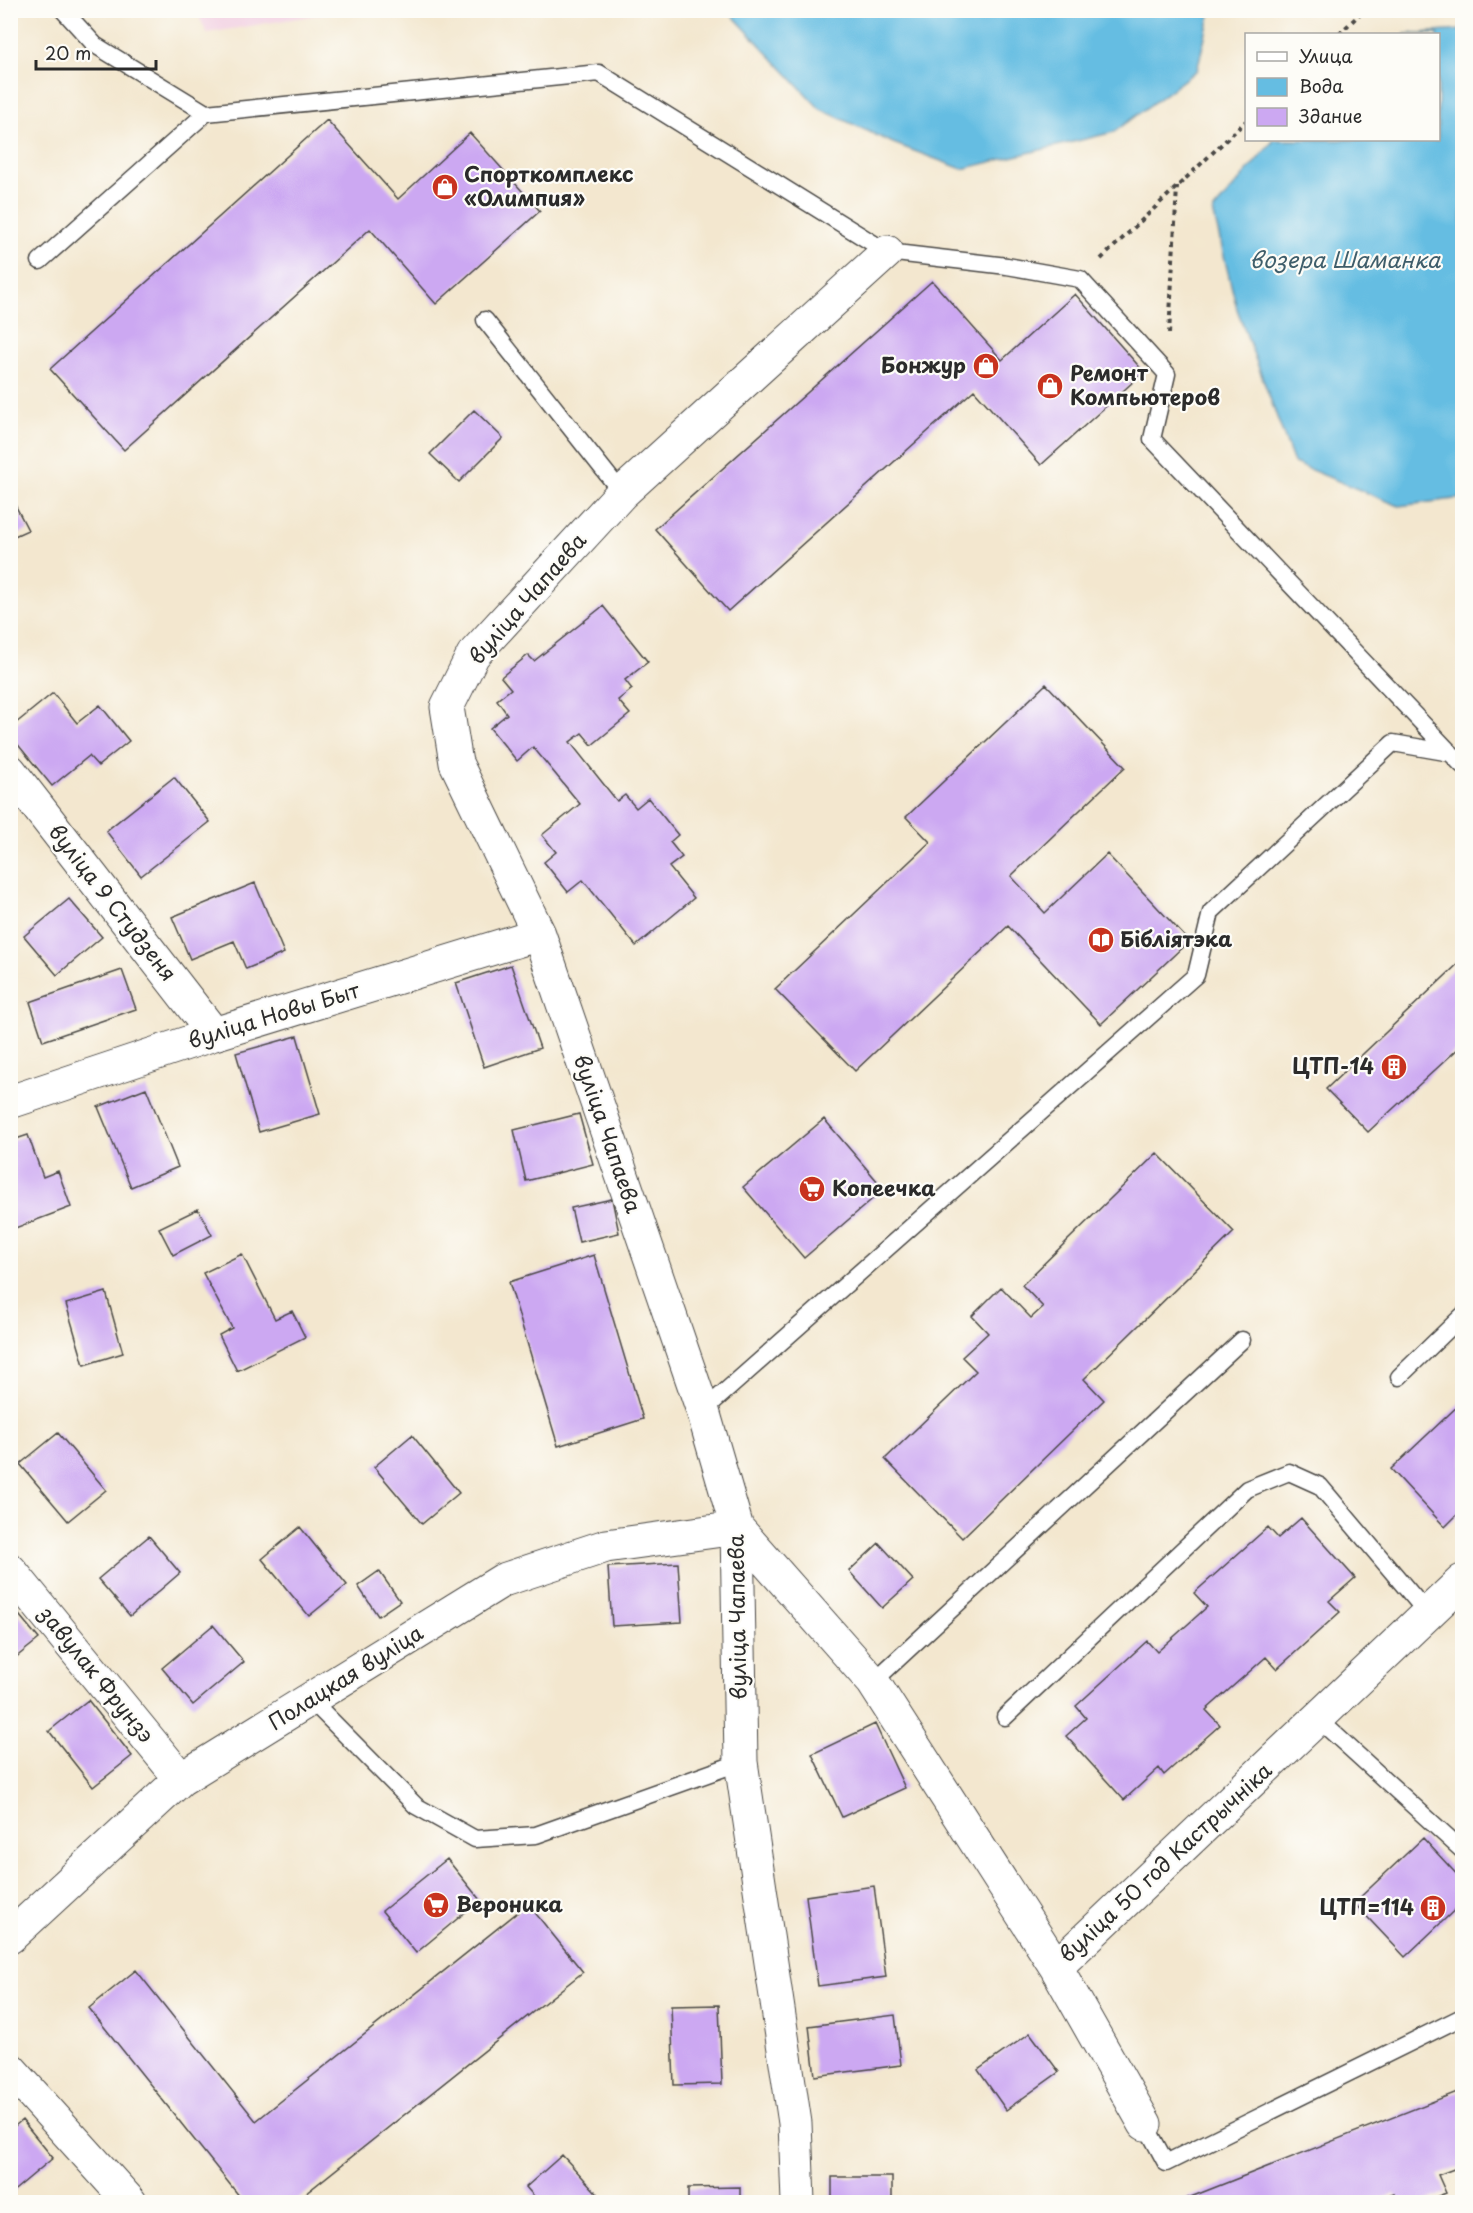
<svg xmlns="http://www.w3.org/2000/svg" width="1473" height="2213" viewBox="0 0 1473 2213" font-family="'Playpen Sans',sans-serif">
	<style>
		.built { fill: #f2d0e2 }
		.water { fill: #65bde2; stroke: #487486; stroke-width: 1.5 }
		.building { fill: #cca8f2 }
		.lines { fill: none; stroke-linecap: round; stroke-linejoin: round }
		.lane-casing { stroke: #494744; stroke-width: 19 }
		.street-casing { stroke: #494744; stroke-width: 35 }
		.path { stroke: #494744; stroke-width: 4; stroke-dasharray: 4.5 4.5; stroke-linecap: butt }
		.lane { stroke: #fff; stroke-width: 16 }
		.street { stroke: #fff; stroke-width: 33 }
		.labels { text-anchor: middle; stroke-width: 4.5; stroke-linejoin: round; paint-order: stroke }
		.poi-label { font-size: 21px; font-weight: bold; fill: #2b2b2b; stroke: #fdfcf7; text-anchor: start }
		.street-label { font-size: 21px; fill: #2b2b2b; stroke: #fdfcf7 }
		.water-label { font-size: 22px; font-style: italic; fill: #3f5e6b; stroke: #fdfcf7 }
	</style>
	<rect width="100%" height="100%" fill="#fdfcf7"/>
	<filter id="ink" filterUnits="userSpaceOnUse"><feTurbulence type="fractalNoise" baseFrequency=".0167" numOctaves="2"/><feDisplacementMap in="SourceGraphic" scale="12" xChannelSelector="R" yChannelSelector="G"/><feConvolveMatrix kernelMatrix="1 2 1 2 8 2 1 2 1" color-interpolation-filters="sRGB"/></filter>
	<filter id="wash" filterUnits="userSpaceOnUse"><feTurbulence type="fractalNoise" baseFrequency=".008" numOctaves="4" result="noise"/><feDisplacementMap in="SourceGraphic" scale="24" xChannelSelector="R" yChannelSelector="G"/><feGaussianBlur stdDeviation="1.35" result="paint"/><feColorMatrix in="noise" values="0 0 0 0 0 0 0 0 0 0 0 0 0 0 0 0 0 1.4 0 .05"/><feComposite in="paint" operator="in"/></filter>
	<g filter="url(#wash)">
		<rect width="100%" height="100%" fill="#f3e7cf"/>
		<path class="built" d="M 196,11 L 342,11 L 207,33 Z"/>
		<path class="water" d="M 732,11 L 732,10 L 1211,11 L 1197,70 L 1114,132 L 962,169 L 893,143 L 820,109 L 732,15 Z
			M 1462,30 L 1462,498 L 1399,506 L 1294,463 L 1237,309 L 1213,211 L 1274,140 L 1438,140 L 1438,34 L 1404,34 Z"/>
		<g id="blocks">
			<path class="building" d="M 327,120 L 398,199 L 470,133 L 540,211 L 436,304 L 370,229 L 124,450 L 50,369 Z
				M 932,281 L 1002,360 L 1075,294 L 1144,372 L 1041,465 L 974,390 L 728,611 L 655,529 Z
				M 474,410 L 503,438 L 459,482 L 430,454 Z
				M 10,495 L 28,530 L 10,538 Z
				M 603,606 L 648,662 L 625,680 L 632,689 L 618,700 L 630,714 L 592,745 L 582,733 L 570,742 L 617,801 L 625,795 L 636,808 L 648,798 L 678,835 L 670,842 L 682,857 L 669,867 L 694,898 L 636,946 L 583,880 L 568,892 L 544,862 L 556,852 L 542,835 L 580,804 L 533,747 L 517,761 L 490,728 L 507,714 L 497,700 L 511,689 L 501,677 L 528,655 L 534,661 Z
				M 1046,684 L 1125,767 L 1011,876 L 1045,913 L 1107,854 L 1189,941 L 1101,1024 L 1008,926 L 855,1071 L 775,989 L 930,842 L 906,817 Z
				M 53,693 L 77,723 L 100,705 L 129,741 L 98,766 L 89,756 L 52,786 L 10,735 L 10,728 Z
				M 174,777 L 210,822 L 141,876 L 106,831 Z
				M 255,883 L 284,953 L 246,969 L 234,941 L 190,959 L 172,917 Z
				M 69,899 L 102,937 L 57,975 L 24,936 Z
				M 1462,960 L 1462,1045 L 1368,1132 L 1326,1089 Z
				M 511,965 L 540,1048 L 484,1067 L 456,983 Z
				M 122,970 L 136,1009 L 43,1041 L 30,1002 Z
				M 297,1036 L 320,1114 L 259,1132 L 236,1053 Z
				M 146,1088 L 178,1167 L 131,1187 L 98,1107 Z
				M 579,1114 L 593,1164 L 526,1181 L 514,1130 Z
				M 824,1119 L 884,1189 L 804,1258 L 743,1187 Z
				M 28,1135 L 43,1177 L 58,1171 L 71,1207 L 10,1230 L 10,1141 Z
				M 1157,1153 L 1234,1232 L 1084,1379 L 1104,1400 L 962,1538 L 885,1459 L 976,1371 L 962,1357 L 988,1333 L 972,1316 L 1001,1287 L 1031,1318 L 1043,1307 L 1022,1285 Z
				M 612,1199 L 619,1233 L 579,1242 L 571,1208 Z
				M 198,1209 L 212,1235 L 173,1255 L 159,1228 Z
				M 242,1254 L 275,1319 L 292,1311 L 305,1337 L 237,1371 L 219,1335 L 232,1328 L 203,1273 Z
				M 594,1255 L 643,1419 L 558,1446 L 509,1282 Z
				M 106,1292 L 123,1353 L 84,1365 L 66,1304 Z
				M 1462,1402 L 1462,1510 L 1445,1527 L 1391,1469 Z
				M 58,1433 L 106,1490 L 68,1521 L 20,1464 Z
				M 412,1435 L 459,1493 L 422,1524 L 374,1467 Z
				M 1301,1518 L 1355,1578 L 1329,1601 L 1340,1612 L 1277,1669 L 1266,1657 L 1206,1710 L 1220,1725 L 1164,1775 L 1159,1768 L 1124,1800 L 1066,1736 L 1086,1718 L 1076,1706 L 1147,1641 L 1157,1652 L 1207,1607 L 1194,1593 L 1268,1527 L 1278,1538 Z
				M 300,1527 L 347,1585 L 309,1616 L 262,1559 Z
				M 149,1536 L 180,1573 L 130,1616 L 98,1579 Z
				M 879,1543 L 913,1580 L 882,1608 L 849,1571 Z
				M 678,1563 L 682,1622 L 612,1626 L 608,1567 Z
				M 379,1571 L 400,1601 L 378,1616 L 358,1586 Z
				M 10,1604 L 39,1639 L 10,1662 Z
				M 213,1625 L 244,1662 L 193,1705 L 162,1668 Z
				M 88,1700 L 132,1756 L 93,1787 L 49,1731 Z
				M 875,1724 L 905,1788 L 842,1817 L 812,1754 Z
				M 1423,1838 L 1462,1880 L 1462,1903 L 1405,1957 L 1354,1903 Z
				M 447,1859 L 480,1900 L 416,1953 L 382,1911 Z
				M 874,1886 L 886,1977 L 818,1986 L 806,1896 Z
				M 528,1904 L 583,1972 L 295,2202 L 244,2202 L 89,2008 L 136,1970 L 256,2121 Z
				M 719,2005 L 722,2084 L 674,2085 L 671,2006 Z
				M 895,2015 L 901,2065 L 815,2076 L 809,2026 Z
				M 1030,2033 L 1059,2072 L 1006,2110 L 978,2070 Z
				M 1462,2090 L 1462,2166 L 1438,2175 L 1446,2193 L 1423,2202 L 1397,2202 L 1394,2194 L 1372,2202 L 1178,2202 Z
				M 22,2120 L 53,2158 L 10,2194 L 10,2130 Z
				M 562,2155 L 605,2202 L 539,2202 L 526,2187 Z
				M 832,2177 L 892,2177 L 892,2202 L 832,2202 Z
				M 740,2187 L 740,2202 L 688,2202 L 688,2188 Z"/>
		</g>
	</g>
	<g filter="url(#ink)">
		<use href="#blocks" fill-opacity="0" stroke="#494744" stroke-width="1.5"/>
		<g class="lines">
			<defs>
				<path id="lane" d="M 63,10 L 95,45 L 206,113 L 599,73 L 887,252 L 1007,266 L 1080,279 L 1167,374 L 1152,439 L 1462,765
					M 40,261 L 206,113
					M 485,320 L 622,493
					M 1399,1377 L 1462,1316
					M 703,1411 L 1196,975 L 1211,912 L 1393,743 L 1451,753
					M 873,1682 L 1242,1340
					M 311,1700 L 416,1806 L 475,1839 L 536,1835 L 741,1762
					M 1005,1717 L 1247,1489 L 1289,1472 L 1320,1486 L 1428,1614
					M 1318,1719 L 1462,1850
					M 1145,2124 L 1166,2163 L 1462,2017"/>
				<path id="street" d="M 10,771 L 214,1034
					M 10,1102 L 214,1034 L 539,934
					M 10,1570 L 181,1779
					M 10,1937 L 181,1779 L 503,1580 L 606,1546 L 737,1528 L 873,1682 L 1056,1967 L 1145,2124
					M 1056,1967 L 1462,1581
					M 10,2069 L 130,2202
					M 798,2202 L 795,2123 L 741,1762 L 737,1528 L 703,1411 L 539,934 L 456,763 L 447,707 L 473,655 L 622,493 L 887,252"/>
			</defs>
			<use href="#lane" class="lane-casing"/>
			<use href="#street" class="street-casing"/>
			<path class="path" d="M 1339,34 L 1364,10
				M 1101,259 L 1246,121
				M 1169,334 L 1177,187"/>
			<use href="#lane" class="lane"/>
			<use href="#street" class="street"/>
		</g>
	</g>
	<defs>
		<symbol id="shop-disc" viewBox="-11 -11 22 22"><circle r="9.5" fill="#c8321e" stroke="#fdfcf7"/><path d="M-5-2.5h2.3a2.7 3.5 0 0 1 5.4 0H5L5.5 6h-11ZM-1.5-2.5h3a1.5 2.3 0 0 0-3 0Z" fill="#fff"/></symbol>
		<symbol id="library-disc" viewBox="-11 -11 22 22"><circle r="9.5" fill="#c8321e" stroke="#fdfcf7"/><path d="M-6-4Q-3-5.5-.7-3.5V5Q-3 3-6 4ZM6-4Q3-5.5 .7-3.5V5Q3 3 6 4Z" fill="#fff"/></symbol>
		<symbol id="building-disc" viewBox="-11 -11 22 22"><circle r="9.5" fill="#c8321e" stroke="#fdfcf7"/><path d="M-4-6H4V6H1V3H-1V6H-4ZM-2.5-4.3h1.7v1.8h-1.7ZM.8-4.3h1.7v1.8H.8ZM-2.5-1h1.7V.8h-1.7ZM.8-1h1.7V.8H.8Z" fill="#fff"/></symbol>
		<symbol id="supermarket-disc" viewBox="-11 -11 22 22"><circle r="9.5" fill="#c8321e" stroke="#fdfcf7"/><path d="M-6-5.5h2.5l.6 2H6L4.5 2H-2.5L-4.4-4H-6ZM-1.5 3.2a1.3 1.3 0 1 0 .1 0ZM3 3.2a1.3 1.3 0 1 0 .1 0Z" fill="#fff"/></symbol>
	</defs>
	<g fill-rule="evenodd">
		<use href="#shop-disc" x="430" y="172" width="30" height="30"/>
		<use href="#shop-disc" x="971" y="351" width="30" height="30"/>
		<use href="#shop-disc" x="1035" y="371" width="30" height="30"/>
		<use href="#library-disc" x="1086" y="925" width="30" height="30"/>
		<use href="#building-disc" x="1379" y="1052" width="30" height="30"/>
		<use href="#supermarket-disc" x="797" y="1174" width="30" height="30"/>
		<use href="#supermarket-disc" x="421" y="1890" width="30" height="30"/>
		<use href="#building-disc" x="1418" y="1893" width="30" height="30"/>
	</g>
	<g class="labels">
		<g class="poi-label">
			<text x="464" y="182">Спорткомплекс<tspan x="464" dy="24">«Олимпия»</tspan></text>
			<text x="966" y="373" text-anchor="end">Бонжур</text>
			<text x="1070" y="381">Ремонт<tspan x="1070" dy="24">Компьютеров</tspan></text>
			<text x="1120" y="947">Бібліятэка</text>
			<text x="1374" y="1074" text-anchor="end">ЦТП-14</text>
			<text x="832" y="1196">Копеечка</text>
			<text x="456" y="1912">Вероника</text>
			<text x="1414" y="1915" text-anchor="end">ЦТП=114</text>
		</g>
		<g class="street-label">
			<text transform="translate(528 599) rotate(-49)" y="7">вуліца Чапаева</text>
			<text transform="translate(112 903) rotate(52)" y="7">вуліца 9 Студзеня</text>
			<text transform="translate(274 1016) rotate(-17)" y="7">вуліца Новы Быт</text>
			<text transform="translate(607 1134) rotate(71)" y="7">вуліца Чапаева</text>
			<text transform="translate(738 1617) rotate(-91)" y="7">вуліца Чапаева</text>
			<text transform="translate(96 1675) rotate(51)" y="7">завулак Фрунзэ</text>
			<text transform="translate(346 1678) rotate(-32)" y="7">Полацкая вуліца</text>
			<text transform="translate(1166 1863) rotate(-43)" y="7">вуліца 50 год Кастрычніка</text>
		</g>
		<g class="water-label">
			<text x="1345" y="268">возера Шаманка</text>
		</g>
	</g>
	<rect width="1473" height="2213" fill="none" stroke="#fdfcf7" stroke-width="36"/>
	<rect x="1245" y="33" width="195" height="108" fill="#fdfcf7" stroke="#a9a8a5" stroke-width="1.5"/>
	<rect x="1257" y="52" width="30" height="9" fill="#ffffff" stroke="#a9a8a5" stroke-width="1.5"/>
	<text x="1299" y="63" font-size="18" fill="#2b2b2b">Улица</text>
	<rect x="1257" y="78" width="30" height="18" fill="#65bde2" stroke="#a9a8a5" stroke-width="1.5"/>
	<text x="1299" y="93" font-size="18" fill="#2b2b2b">Вода</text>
	<rect x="1257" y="108" width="30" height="18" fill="#cca8f2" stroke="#a9a8a5" stroke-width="1.5"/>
	<text x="1299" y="123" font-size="18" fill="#2b2b2b">Здание</text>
	<path d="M36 60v9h120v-9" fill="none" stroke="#2b2b2b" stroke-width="3"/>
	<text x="45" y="60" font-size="18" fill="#2b2b2b" stroke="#fdfcf7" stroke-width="4.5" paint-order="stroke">20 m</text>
</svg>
